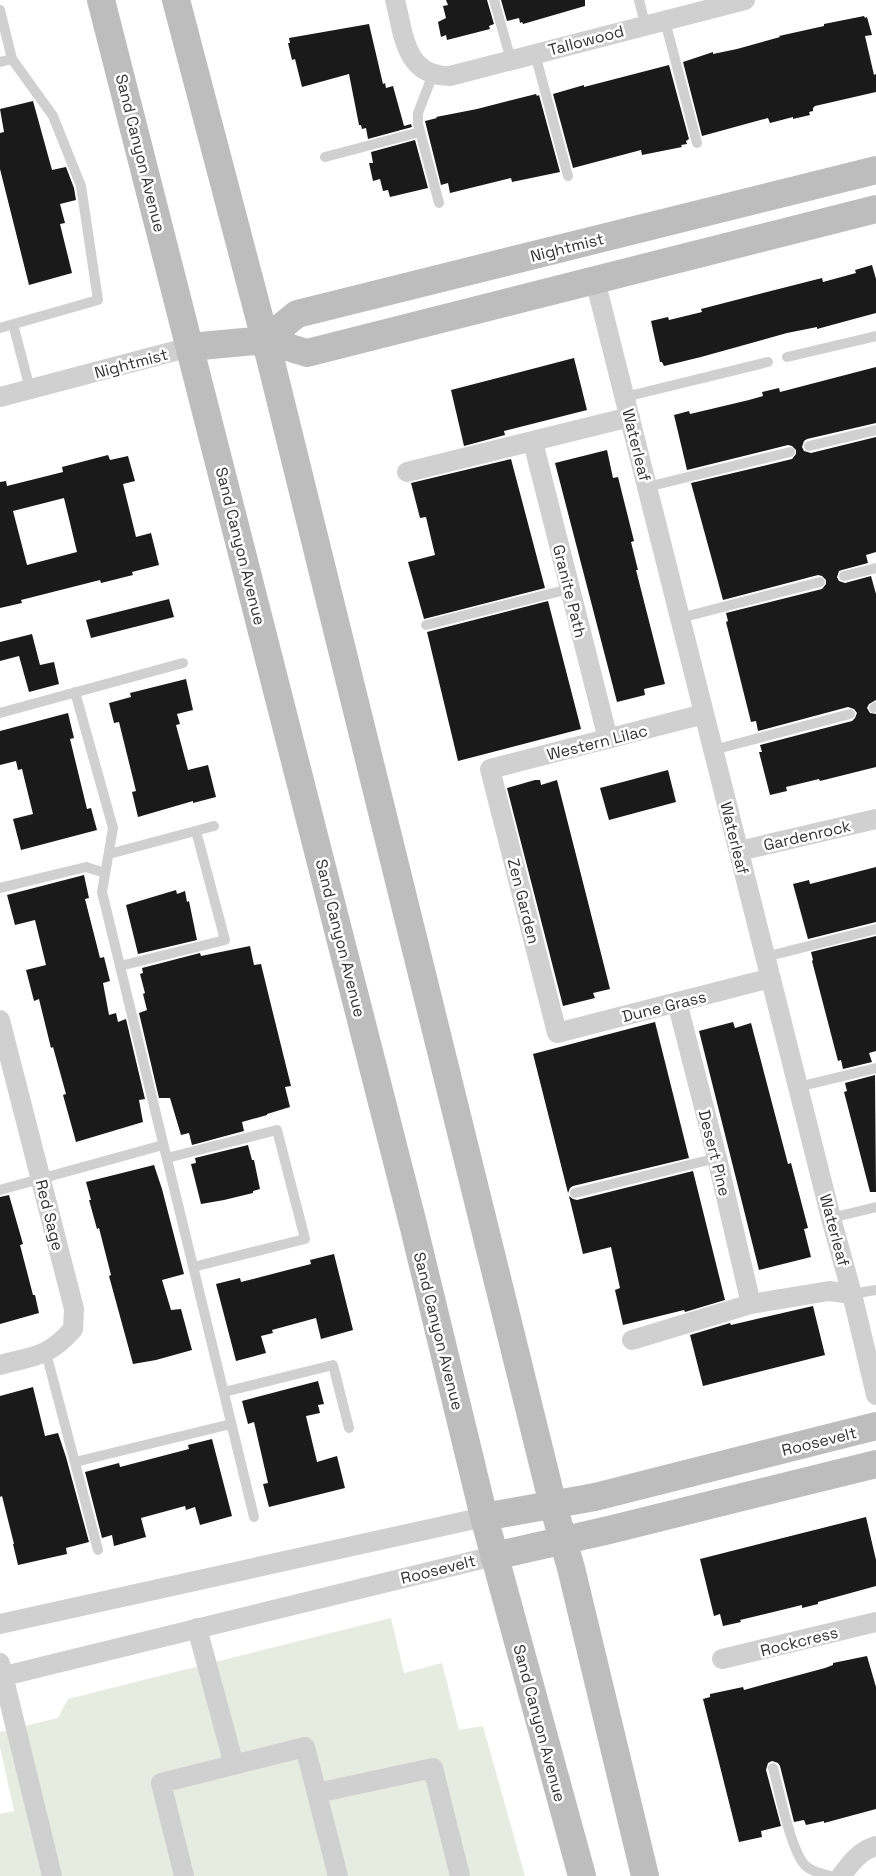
<svg xmlns="http://www.w3.org/2000/svg" width="876" height="1876" viewBox="0 0 876 1876" font-family="'Space Grotesk',sans-serif">
	<style>
		.green { fill: #e6ecdf }
		.building { fill: #1a1a1a; fill-rule: evenodd }
		.lines { fill: none; stroke-linecap: round; stroke-linejoin: round }
		.lane { stroke: #d0d0d0; stroke-width: 10 }
		.street { stroke: #d0d0d0; stroke-width: 20 }
		.secondary { stroke: #bdbdbd; stroke-width: 28 }
		.labels { text-anchor: middle; stroke-width: 5; stroke-linejoin: round; paint-order: stroke }
		.street-label { font-size: 16px; fill: #333; stroke: #fff }
	</style>
	<rect width="100%" height="100%" fill="#fff"/>
	<path class="green" d="M 391,1618 L 404,1673 L 442,1663 L 459,1730 L 483,1726 L 525,1876 L 0,1876 L 0,1814 L 14,1811 L 0,1747 L 0,1732 L 58,1718 L 68,1699 Z"/>
	<path class="building" d="M 446,0 L 487,0 L 494,24 L 489,26 L 490,29 L 447,40 L 446,35 L 441,37 L 438,22 L 446,18 L 443,6 L 448,5 Z
		M 501,0 L 585,0 L 585,6 L 523,24 L 522,22 L 520,23 L 519,18 L 507,21 Z
		M 864,16 L 865,18 L 867,17 L 872,35 L 865,36 L 874,75 L 876,74 L 876,92 L 815,106 L 813,108 L 813,111 L 809,112 L 810,115 L 793,119 L 793,117 L 770,123 L 768,118 L 702,136 L 683,62 L 713,52 L 713,54 L 737,49 L 780,37 L 779,36 L 824,26 L 824,24 Z
		M 369,24 L 383,84 L 385,83 L 386,88 L 393,86 L 404,126 L 411,124 L 412,127 L 368,139 L 366,128 L 362,129 L 361,125 L 359,125 L 349,74 L 302,87 L 295,59 L 292,60 L 288,43 L 290,43 L 289,38 Z
		M 669,65 L 689,139 L 686,141 L 687,144 L 681,145 L 682,147 L 642,155 L 641,150 L 573,168 L 553,94 L 584,85 L 584,87 Z
		M 536,94 L 537,96 L 539,95 L 560,172 L 512,182 L 511,178 L 450,193 L 448,183 L 441,185 L 425,121 L 437,118 L 436,117 L 477,109 Z
		M 33,101 L 52,170 L 66,167 L 74,188 L 76,200 L 60,204 L 65,223 L 60,224 L 72,273 L 29,285 L 0,169 L 0,133 L 4,132 L 0,109 Z
		M 415,140 L 428,188 L 390,197 L 388,190 L 383,191 L 380,179 L 373,181 L 369,163 L 373,163 L 371,152 Z
		M 872,265 L 876,279 L 876,313 L 817,329 L 817,327 L 787,333 L 701,357 L 664,366 L 662,362 L 660,362 L 651,321 L 668,317 L 669,320 L 702,312 L 701,309 L 822,278 L 823,282 L 856,273 L 855,270 Z
		M 574,358 L 587,410 L 504,431 L 505,435 L 464,446 L 451,390 Z
		M 876,367 L 876,423 L 807,439 L 804,441 L 802,447 L 804,451 L 811,453 L 876,437 L 876,552 L 866,555 L 868,563 L 842,570 L 839,571 L 837,577 L 839,581 L 845,583 L 871,576 L 876,594 L 876,700 L 869,704 L 867,708 L 870,713 L 876,714 L 876,767 L 820,781 L 819,779 L 786,787 L 787,791 L 770,795 L 759,752 L 762,752 L 760,745 L 852,721 L 855,718 L 857,713 L 854,709 L 848,707 L 758,731 L 756,721 L 751,722 L 726,622 L 728,621 L 726,613 L 822,589 L 826,584 L 826,580 L 822,576 L 818,575 L 723,600 L 691,483 L 792,459 L 796,454 L 796,450 L 792,446 L 788,445 L 687,470 L 674,415 L 689,411 L 690,414 L 749,400 L 763,396 L 762,392 L 779,388 L 780,392 Z
		M 607,450 L 613,478 L 618,477 L 634,541 L 631,542 L 638,570 L 636,570 L 665,684 L 644,689 L 645,695 L 617,702 L 555,463 Z
		M 108,455 L 110,460 L 128,456 L 135,481 L 123,484 L 136,537 L 151,533 L 159,565 L 132,572 L 133,575 L 101,583 L 100,580 L 21,600 L 22,603 L 0,608 L 0,482 L 6,481 L 7,486 L 63,472 L 62,467 ZM 64,498 L 77,552 L 27,565 L 13,511 Z
		M 511,459 L 545,588 L 424,619 L 408,562 L 435,555 L 426,517 L 420,518 L 411,483 Z
		M 169,599 L 174,617 L 91,638 L 86,620 Z
		M 548,601 L 581,729 L 458,761 L 427,632 Z
		M 32,634 L 40,665 L 54,662 L 59,684 L 29,692 L 19,656 L 0,661 L 0,642 Z
		M 186,679 L 193,710 L 177,714 L 180,724 L 176,725 L 188,770 L 208,765 L 216,797 L 193,803 L 193,801 L 138,817 L 132,792 L 136,791 L 119,722 L 114,723 L 109,703 L 131,697 L 130,693 Z
		M 68,713 L 74,738 L 70,739 L 87,809 L 91,808 L 97,830 L 21,850 L 13,819 L 33,814 L 22,769 L 18,770 L 16,761 L 0,765 L 0,731 Z
		M 668,770 L 676,802 L 609,820 L 600,788 Z
		M 535,780 L 540,780 L 541,785 L 557,780 L 610,989 L 593,993 L 595,998 L 563,1006 L 507,788 Z
		M 876,867 L 876,922 L 808,939 L 793,884 L 809,880 L 810,884 Z
		M 84,875 L 89,898 L 85,899 L 100,958 L 104,957 L 110,981 L 103,983 L 109,1015 L 116,1013 L 118,1022 L 126,1019 L 145,1099 L 139,1100 L 143,1122 L 76,1142 L 63,1095 L 66,1094 L 53,1047 L 51,1048 L 39,999 L 34,1001 L 26,970 L 46,965 L 35,920 L 15,925 L 7,895 Z
		M 176,890 L 177,894 L 185,891 L 187,902 L 189,901 L 197,940 L 138,954 L 126,905 Z
		M 876,936 L 876,1051 L 869,1053 L 872,1062 L 843,1069 L 841,1060 L 838,1061 L 812,961 L 813,960 L 811,952 Z
		M 250,946 L 254,965 L 261,964 L 270,1001 L 291,1086 L 285,1087 L 290,1107 L 267,1114 L 267,1115 L 242,1122 L 244,1131 L 192,1145 L 189,1133 L 181,1135 L 170,1098 L 159,1098 L 139,1013 L 147,1010 L 143,994 L 145,993 L 140,974 L 143,973 L 142,968 L 200,953 L 201,956 Z
		M 655,1022 L 689,1158 L 573,1186 L 570,1188 L 568,1193 L 533,1054 Z
		M 733,1022 L 735,1028 L 751,1023 L 788,1164 L 791,1163 L 808,1228 L 804,1229 L 811,1257 L 759,1270 L 699,1031 Z
		M 875,1075 L 876,1192 L 870,1192 L 844,1092 L 847,1091 L 845,1083 Z
		M 248,1145 L 252,1160 L 254,1160 L 260,1189 L 253,1191 L 253,1193 L 224,1200 L 201,1204 L 191,1164 L 196,1163 L 195,1158 Z
		M 154,1165 L 162,1189 L 184,1274 L 162,1280 L 171,1310 L 181,1309 L 192,1350 L 156,1360 L 133,1364 L 109,1276 L 111,1275 L 99,1228 L 97,1229 L 89,1200 L 91,1200 L 86,1182 Z
		M 693,1171 L 725,1300 L 685,1312 L 684,1310 L 623,1325 L 615,1290 L 620,1288 L 611,1247 L 583,1254 L 569,1196 L 573,1199 L 577,1200 Z
		M 9,1195 L 23,1244 L 20,1245 L 33,1295 L 35,1295 L 39,1313 L 0,1324 L 0,1197 Z
		M 334,1254 L 353,1330 L 321,1339 L 316,1318 L 272,1330 L 273,1333 L 261,1336 L 266,1353 L 236,1361 L 216,1284 L 240,1278 L 241,1282 L 311,1264 L 310,1260 Z
		M 813,1306 L 825,1355 L 703,1386 L 690,1335 L 730,1323 L 731,1325 Z
		M 318,1381 L 324,1404 L 318,1405 L 320,1413 L 306,1416 L 317,1462 L 337,1456 L 345,1488 L 269,1507 L 263,1484 L 268,1483 L 254,1422 L 248,1424 L 242,1401 Z
		M 33,1387 L 45,1436 L 58,1433 L 66,1457 L 89,1542 L 66,1548 L 67,1554 L 18,1565 L 13,1544 L 14,1544 L 2,1496 L 0,1497 L 0,1396 Z
		M 212,1439 L 232,1516 L 200,1525 L 195,1507 L 186,1510 L 185,1506 L 141,1518 L 146,1537 L 114,1546 L 112,1535 L 102,1538 L 85,1472 L 119,1463 L 120,1467 L 189,1449 L 188,1445 Z
		M 866,1517 L 876,1560 L 876,1586 L 818,1602 L 818,1604 L 802,1608 L 802,1605 L 740,1620 L 741,1622 L 723,1626 L 720,1614 L 714,1616 L 700,1559 Z
		M 867,1656 L 876,1687 L 876,1809 L 824,1823 L 824,1821 L 806,1825 L 804,1820 L 794,1822 L 780,1766 L 778,1763 L 772,1761 L 768,1763 L 766,1770 L 781,1826 L 761,1831 L 762,1837 L 739,1842 L 703,1699 L 710,1697 L 710,1694 L 743,1687 L 744,1690 L 825,1668 L 833,1665 L 833,1663 Z"/>
	<g class="lines">
		<path class="lane" d="M 494,0 L 511,60
			M 639,0 L 645,24
			M 0,10 L 12,59 L 53,116 L 81,186 L 98,300 L 0,328
			M 665,21 L 697,143
			M 535,54 L 568,176
			M 0,62 L 12,59
			M 433,74 L 418,113 L 418,124 L 439,203
			M 325,157 L 420,132
			M 13,324 L 30,389
			M 787,357 L 876,336
			M 625,397 L 768,362
			M 809,446 L 876,430
			M 647,487 L 790,452
			M 844,576 L 876,568
			M 680,618 L 820,582
			M 426,625 L 569,589
			M 75,692 L 113,828 L 102,892 L 254,1517
			M 874,708 L 876,707
			M 0,713 L 183,663
			M 713,750 L 850,714
			M 109,854 L 214,826
			M 0,888 L 86,867 L 105,873
			M 765,957 L 876,929
			M 120,966 L 225,940 L 196,831
			M 798,1087 L 876,1068
			M 167,1158 L 277,1130 L 305,1239 L 193,1267
			M 0,1190 L 163,1145
			M 575,1193 L 717,1158
			M 831,1218 L 876,1207
			M 852,1294 L 876,1290
			M 46,1353 L 98,1550
			M 224,1392 L 333,1365 L 349,1428
			M 75,1462 L 231,1424
			M 773,1768 C 779,1789 791,1853 806,1866 C 812,1872 823,1874 831,1876"/>
		<path class="street" d="M 395,0 C 404,34 404,76 450,76 L 745,0
			M 595,280 L 831,1218 L 852,1294 L 876,1395
			M 0,397 L 190,347
			M 533,442 L 608,739
			M 407,472 L 630,417
			M 704,714 L 490,769 L 557,1033 L 771,978
			M 739,851 L 876,819
			M 677,1002 L 717,1158 L 751,1304
			M 0,1020 L 74,1309 L 73,1329 C 49,1357 34,1356 0,1365
			M 632,1340 L 751,1304 L 829,1291 L 852,1294
			M 0,1624 L 484,1517
			M 197,1628 L 234,1765
			M 722,1659 L 876,1622
			M 0,1663 L 52,1876
			M 0,1677 L 494,1556
			M 317,1793 L 433,1768 L 460,1876
			M 184,1876 L 161,1783 L 305,1747 L 338,1876
			M 841,1876 C 850,1864 860,1850 876,1846"/>
		<path class="secondary" d="M 101,0 L 413,1224 L 484,1517 L 582,1876
			M 176,0 L 271,362 L 553,1505 L 571,1568 L 645,1876
			M 265,340 L 297,314 L 876,170
			M 190,347 L 265,340 L 307,353 L 876,209
			M 484,1517 L 595,1497 L 876,1426
			M 494,1556 L 609,1530 L 876,1464"/>
	</g>
	<g class="labels">
		<g class="street-label">
			<text transform="translate(586 40) rotate(-15)" y="6">Tallowood</text>
			<text transform="translate(141 153) rotate(76)" y="6">Sand Canyon Avenue</text>
			<text transform="translate(567 247) rotate(-14)" y="6">Nightmist</text>
			<text transform="translate(131 363) rotate(-15)" y="6">Nightmist</text>
			<text transform="translate(637 445) rotate(76)" y="6">Waterleaf</text>
			<text transform="translate(241 546) rotate(76)" y="6">Sand Canyon Avenue</text>
			<text transform="translate(570 591) rotate(76)" y="6">Granite Path</text>
			<text transform="translate(597 742) rotate(-14)" y="6">Western Lilac</text>
			<text transform="translate(807 835) rotate(-13)" y="6">Gardenrock</text>
			<text transform="translate(735 838) rotate(76)" y="6">Waterleaf</text>
			<text transform="translate(524 901) rotate(76)" y="6">Zen Garden</text>
			<text transform="translate(341 938) rotate(76)" y="6">Sand Canyon Avenue</text>
			<text transform="translate(664 1006) rotate(-14)" y="6">Dune Grass</text>
			<text transform="translate(715 1153) rotate(76)" y="6">Desert Pine</text>
			<text transform="translate(50 1215) rotate(76)" y="6">Red Sage</text>
			<text transform="translate(835 1230) rotate(75)" y="6">Waterleaf</text>
			<text transform="translate(439 1331) rotate(76)" y="6">Sand Canyon Avenue</text>
			<text transform="translate(819 1441) rotate(-14)" y="6">Roosevelt</text>
			<text transform="translate(438 1569) rotate(-14)" y="6">Roosevelt</text>
			<text transform="translate(799 1641) rotate(-14)" y="6">Rockcress</text>
			<text transform="translate(540 1723) rotate(75)" y="6">Sand Canyon Avenue</text>
		</g>
	</g>
</svg>
